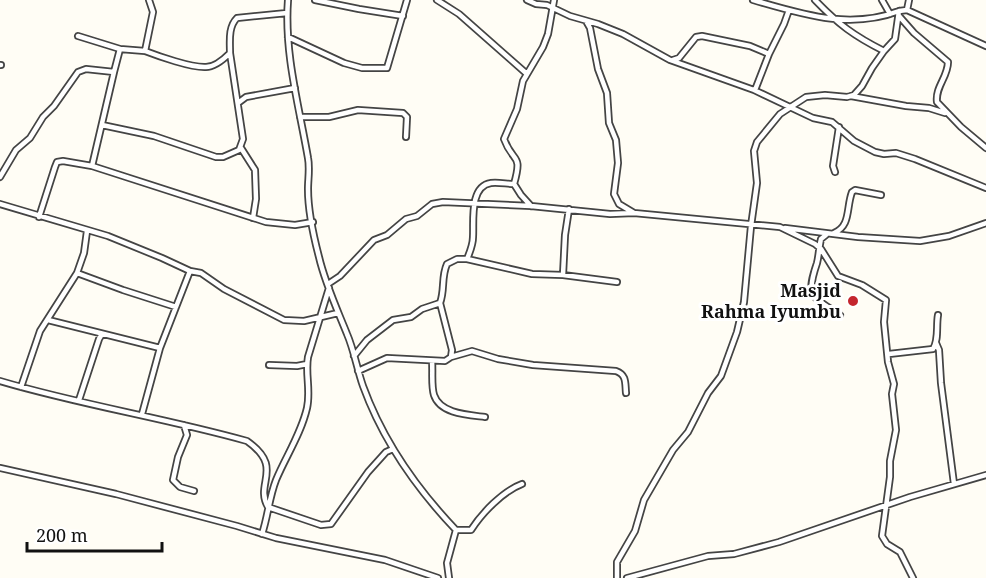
<svg xmlns="http://www.w3.org/2000/svg" width="986" height="578" viewBox="0 0 986 578" font-family="'Noto Serif',serif">
	<style>
		.lines { fill: none; stroke-linecap: round; stroke-linejoin: round }
		.minor-casing { stroke: #444; stroke-width: 8 }
		.minor { stroke: #fff; stroke-width: 4.5 }
		.poi-dot { fill: #c4262e; stroke: #fff; stroke-width: 2 }
		.labels { text-anchor: middle; stroke-width: 6; stroke-linejoin: round; paint-order: stroke }
		.poi-label { font-size: 18px; font-weight: bold; fill: #111; stroke: #fff; text-anchor: end }
	</style>
	<rect width="100%" height="100%" fill="#fffdf5"/>
	<g class="lines">
		<defs>
			<path id="minor" d="M 288,0 C 284,53 299,106 308,158 C 310,168 308,179 308,189 C 308,209 314,238 319,257 C 325,283 337,309 347,334 C 354,350 357,369 363,386 C 383,441 416,488 456,530 L 447,563 L 449,578
				M 315,0 L 359,9 L 403,16
				M 437,0 L 459,14 L 527,74
				M 527,0 L 536,4 L 547,5 L 570,16 L 598,24 L 623,34 L 670,60 L 754,90 L 813,118 L 832,122 L 854,141 L 875,152 L 884,154 L 896,153 L 915,159 L 986,188
				M 753,0 C 802,14 849,30 899,11
				M 815,0 C 838,24 854,36 884,51
				M 882,0 L 890,14
				M 907,10 L 986,46
				M 899,16 L 914,33 L 948,62 C 948,77 935,87 937,102 L 961,127 L 986,148
				M 586,21 L 590,28 L 598,69 L 607,93 L 609,123 L 616,140 L 618,163 L 614,194 L 619,204 L 634,213
				M 78,36 L 120,49
				M 288,37 L 344,63 L 362,68 L 387,68 L 407,0
				M 145,51 C 158,56 192,68 206,67 C 215,67 224,59 230,53 C 230,41 228,27 237,18 L 287,13
				M 673,60 L 679,58 L 696,37 L 702,36 L 750,46 L 769,54
				M 0,65 L 1,65
				M 755,90 L 769,54 L 784,24 L 789,10
				M 851,96 L 906,106 L 929,108 L 945,113
				M 238,103 L 246,97 L 295,88
				M 300,117 L 329,117 L 358,110 L 403,113 L 407,117 L 406,137
				M 102,125 L 154,136 L 216,157 L 223,157 L 239,150 L 243,139 L 230,53
				M 241,148 L 255,170 L 256,199 L 253,218
				M 92,166 L 114,72
				M 835,172 L 833,166 L 839,127
				M 0,177 L 16,150 L 30,138 L 43,117 L 54,106 L 78,72 L 86,69 L 114,72 L 120,49 L 145,51 L 153,12 L 149,0
				M 514,184 L 521,195 L 531,206
				M 0,204 L 108,236 L 162,258 L 190,271 L 201,273 L 224,289 L 284,320 L 304,321 L 338,313
				M 39,217 L 55,167 L 57,162 L 63,161 L 92,166 L 266,222 L 295,225 L 313,222
				M 785,228 L 858,237 L 920,241 L 949,236 L 986,223
				M 834,233 C 851,226 846,208 852,192 L 855,190 L 881,195
				M 826,235 L 821,239 C 819,247 819,255 817,263 C 805,298 812,296 840,315
				M 467,259 L 532,274 L 563,275 L 617,282
				M 77,273 L 123,290 L 176,307
				M 563,275 L 565,235 L 569,209
				M 328,284 L 340,276 L 374,240 L 387,235 L 406,219 L 417,216 L 432,204 L 443,202 L 531,206 L 610,214 L 634,213 L 780,227 L 815,244 L 821,249 L 838,276 L 862,285 L 886,300 L 884,322 L 888,362 L 894,384 L 892,394 L 896,430 L 890,461 L 890,477 L 882,536 L 887,544 L 900,552 L 913,578
				M 48,320 L 160,348
				M 936,343 L 939,350 L 941,383 L 954,484
				M 889,354 L 933,349 C 939,340 936,326 938,315
				M 354,356 L 367,340 L 393,320 L 411,317 L 422,309 L 440,303 C 445,290 441,277 447,264 L 457,259 L 467,259 C 470,252 473,245 473,237 C 474,222 469,186 491,183 C 498,182 507,184 514,184 C 523,152 513,164 504,139 L 517,109 L 523,81 L 543,47 L 548,34 L 554,0
				M 451,357 L 472,351 L 498,359 L 533,365 L 616,371 C 627,375 625,383 626,393
				M 432,361 C 433,372 431,385 434,395 C 440,414 469,415 485,417
				M 269,365 L 297,366 L 307,364
				M 358,371 L 387,358 L 445,361 L 451,357 L 452,350 L 440,303
				M 0,381 C 81,405 165,418 247,441 C 285,468 254,483 268,507 L 321,525 L 331,524 L 368,472 L 386,452 L 393,449
				M 21,387 L 40,331 L 77,273 L 84,253 L 87,231
				M 79,400 L 99,339 L 102,334
				M 142,414 L 160,348 L 190,271
				M 184,425 L 187,435 L 178,457 L 173,480 L 180,487 L 194,491
				M 0,468 L 116,494 L 237,526 L 276,538 L 385,560 L 438,578
				M 456,530 L 471,530 C 482,513 503,491 522,484
				M 262,534 C 268,516 269,498 276,480 C 286,456 301,434 307,408 C 311,390 305,374 308,357 L 329,288
				M 617,578 L 617,562 L 635,531 L 644,500 L 673,450 L 688,432 L 708,393 L 721,376 L 737,332 L 744,302 L 751,226 L 757,183 L 754,151 L 757,142 L 780,114 L 806,97 L 825,95 L 847,97 L 854,95 L 862,86 L 872,68 L 884,51 L 895,39 L 899,11 L 907,10 L 909,0
				M 627,578 L 708,556 L 734,554 L 779,542 L 910,497 L 986,475"/>
		</defs>
		<use href="#minor" class="minor-casing"/>
		<use href="#minor" class="minor"/>
	</g>
	<circle class="poi-dot" cx="853" cy="301" r="6"/>
	<g class="labels">
		<g class="poi-label">
			<text x="841" y="297">Masjid<tspan x="841" dy="21">Rahma Iyumbu</tspan></text>
		</g>
	</g>
	<path d="M27 542v9h135v-9" fill="none" stroke="#111111" stroke-width="3"/>
	<text x="36" y="542" font-size="18" fill="#111111" stroke="#ffffff" stroke-width="4.5" paint-order="stroke">200 m</text>
</svg>
